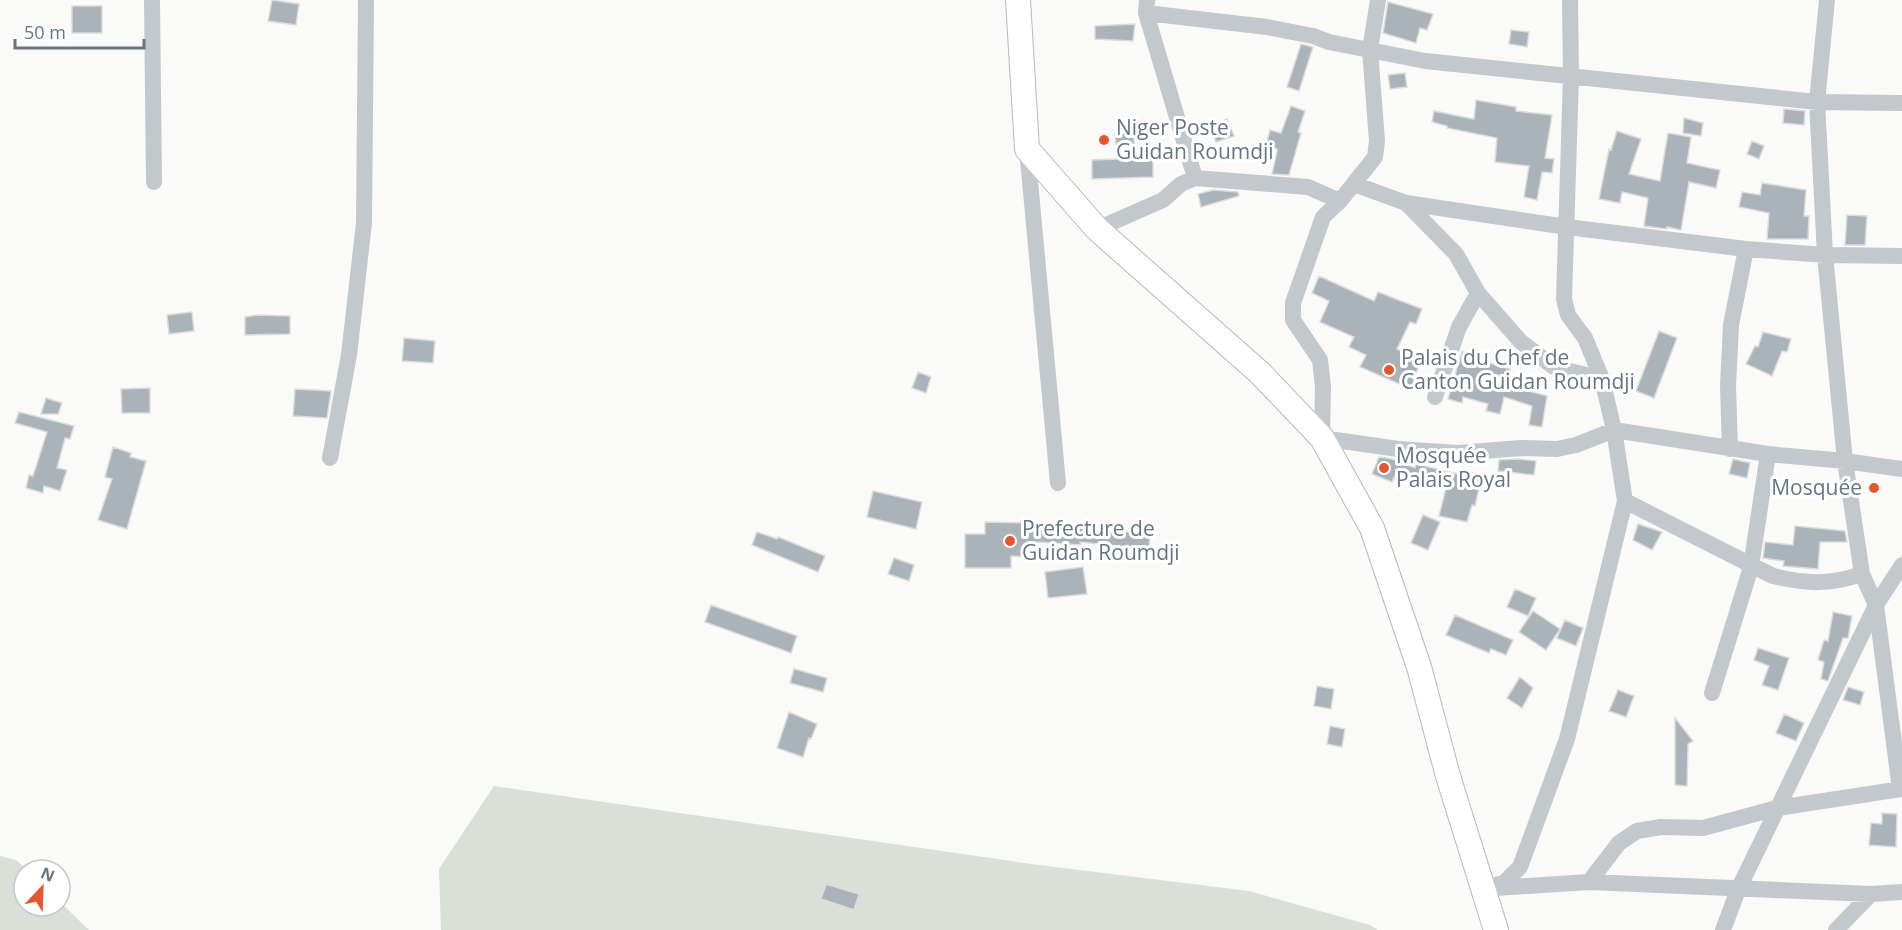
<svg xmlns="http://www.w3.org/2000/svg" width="1902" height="930" viewBox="0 0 1902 930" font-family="'Open Sans',sans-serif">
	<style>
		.green { fill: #dadfd7 }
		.building { fill: #aab3b9; stroke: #dcdcda; stroke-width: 1.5 }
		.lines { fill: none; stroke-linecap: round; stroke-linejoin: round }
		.secondary-casing { stroke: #b3babf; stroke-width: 26 }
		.street { stroke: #c3c8cc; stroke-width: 16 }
		.secondary { stroke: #fff; stroke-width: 24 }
		.poi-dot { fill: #e4572e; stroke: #fff; stroke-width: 2 }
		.labels { text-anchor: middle; stroke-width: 6; stroke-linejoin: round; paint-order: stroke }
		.poi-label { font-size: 21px; fill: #657683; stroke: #fff; text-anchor: start }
	</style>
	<rect width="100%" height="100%" fill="#fafaf8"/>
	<path class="green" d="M 494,786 L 1031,864 L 1249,891 L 1370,925 L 1378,930 L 441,930 L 439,869 Z
		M 0,856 L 16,860 L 27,870 L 24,870 L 24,906 L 60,906 L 60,902 L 89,930 L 0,930 Z"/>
	<path class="building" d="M 272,0 L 299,4 L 296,25 L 268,21 Z
		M 1388,2 L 1433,14 L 1427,30 L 1420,28 L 1416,43 L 1383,33 Z
		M 72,6 L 102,6 L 102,33 L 72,33 Z
		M 1135,24 L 1133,41 L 1095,39 L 1095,26 Z
		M 1511,30 L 1529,32 L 1527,47 L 1509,44 Z
		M 1301,44 L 1313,47 L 1299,91 L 1287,87 Z
		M 1405,73 L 1407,87 L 1390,89 L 1388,75 Z
		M 1476,100 L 1516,107 L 1516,111 L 1552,115 L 1545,158 L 1554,159 L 1552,173 L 1542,172 L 1537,200 L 1524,197 L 1529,166 L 1495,162 L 1497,138 L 1447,128 L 1447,126 L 1432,122 L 1434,111 L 1474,119 Z
		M 1291,106 L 1305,111 L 1298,132 L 1301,133 L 1289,175 L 1272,174 L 1277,152 L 1277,149 L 1266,145 L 1270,130 L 1281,133 Z
		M 1784,109 L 1805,111 L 1804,125 L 1783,123 Z
		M 1684,118 L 1703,123 L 1701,136 L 1683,133 Z
		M 1227,119 L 1234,136 L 1216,142 L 1210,126 Z
		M 1133,131 L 1136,159 L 1153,158 L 1153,177 L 1092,179 L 1092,160 L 1117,159 L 1115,133 Z
		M 1617,131 L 1641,139 L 1629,174 L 1660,181 L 1668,133 L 1691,137 L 1687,163 L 1720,170 L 1716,188 L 1689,182 L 1681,230 L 1667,227 L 1667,229 L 1644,226 L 1648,198 L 1622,192 L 1620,203 L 1599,199 L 1609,149 L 1611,150 Z
		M 1752,141 L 1764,146 L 1759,159 L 1747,154 Z
		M 1762,183 L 1806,190 L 1804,216 L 1809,216 L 1808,239 L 1767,239 L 1769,213 L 1739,207 L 1742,192 L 1760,195 Z
		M 1213,190 L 1238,192 L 1239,196 L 1201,207 L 1198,194 Z
		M 1847,215 L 1867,216 L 1865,245 L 1845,245 Z
		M 1319,276 L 1374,301 L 1378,292 L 1422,309 L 1416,324 L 1410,322 L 1397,349 L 1421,359 L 1411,389 L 1360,367 L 1366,355 L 1349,347 L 1354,337 L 1320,322 L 1329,301 L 1312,293 Z
		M 192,312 L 194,331 L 169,334 L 167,315 Z
		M 257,315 L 290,316 L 290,334 L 245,335 L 245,317 Z
		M 1659,331 L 1677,338 L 1654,398 L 1636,391 Z
		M 1763,332 L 1791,339 L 1787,352 L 1782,351 L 1772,376 L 1746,364 L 1755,346 L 1758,347 Z
		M 404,338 L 435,341 L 433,363 L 402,361 Z
		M 1462,351 L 1487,359 L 1486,362 L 1510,369 L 1507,385 L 1547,396 L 1542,427 L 1529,425 L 1532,406 L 1504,397 L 1500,414 L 1486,411 L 1488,404 L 1463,397 L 1462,403 L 1448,399 Z
		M 918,372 L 931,377 L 926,393 L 912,388 Z
		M 150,388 L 150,413 L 122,413 L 121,389 Z
		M 295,389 L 331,391 L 327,418 L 293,416 Z
		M 46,398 L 62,403 L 58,414 L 41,414 Z
		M 19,412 L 74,426 L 70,439 L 65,438 L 57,468 L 67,470 L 60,491 L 44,486 L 43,493 L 26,488 L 29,475 L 33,476 L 47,432 L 15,423 Z
		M 113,447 L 131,453 L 130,457 L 146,461 L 127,529 L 98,520 L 112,479 L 105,477 Z
		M 1379,457 L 1392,459 L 1415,468 L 1416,464 L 1458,474 L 1459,470 L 1482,475 L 1475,506 L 1472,505 L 1467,522 L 1439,516 L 1446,488 L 1395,476 L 1392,482 L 1372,474 Z
		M 1517,459 L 1536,461 L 1534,475 L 1498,471 L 1499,460 Z
		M 1733,459 L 1750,463 L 1747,478 L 1729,474 Z
		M 873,491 L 922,502 L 916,529 L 867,517 Z
		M 1423,515 L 1440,522 L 1428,550 L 1411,543 Z
		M 985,522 L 1032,523 L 1150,534 L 1149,549 L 1080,542 L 1081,545 L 1038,542 L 1037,557 L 1011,556 L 1011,568 L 965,568 L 965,534 L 985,534 Z
		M 1638,524 L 1662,532 L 1652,550 L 1633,540 Z
		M 1795,526 L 1845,531 L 1847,542 L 1820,542 L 1818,569 L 1783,566 L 1784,561 L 1763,558 L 1765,542 L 1793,545 Z
		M 757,532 L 777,539 L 778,537 L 825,556 L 818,572 L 752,545 Z
		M 894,558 L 914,565 L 909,581 L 888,574 Z
		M 1083,567 L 1087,594 L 1048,598 L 1045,572 Z
		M 1515,589 L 1536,598 L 1528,616 L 1507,607 Z
		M 711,605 L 797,636 L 791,653 L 705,622 Z
		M 1533,611 L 1560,629 L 1546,650 L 1519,632 Z
		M 1833,612 L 1852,616 L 1848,638 L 1843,638 L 1828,681 L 1821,679 L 1824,662 L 1818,660 L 1824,640 L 1828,641 Z
		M 1455,615 L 1513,640 L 1506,655 L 1491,649 L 1489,653 L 1446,635 Z
		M 1565,620 L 1583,628 L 1576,646 L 1557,638 Z
		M 1758,648 L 1789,658 L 1778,690 L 1762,685 L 1769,666 L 1754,660 Z
		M 794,669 L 827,678 L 823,692 L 790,683 Z
		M 1520,677 L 1533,688 L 1522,708 L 1507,698 Z
		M 1317,686 L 1334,689 L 1331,709 L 1314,706 Z
		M 1848,687 L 1864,692 L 1860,705 L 1843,700 Z
		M 1618,690 L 1634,696 L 1626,717 L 1609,711 Z
		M 789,712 L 817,724 L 811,739 L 809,738 L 803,757 L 777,748 Z
		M 1784,714 L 1804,723 L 1796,741 L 1776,733 Z
		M 1675,718 L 1693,741 L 1688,744 L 1687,786 L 1675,785 Z
		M 1330,726 L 1345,729 L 1342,747 L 1327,744 Z
		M 1882,813 L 1897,814 L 1896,847 L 1869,845 L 1871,823 L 1882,824 Z
		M 826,884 L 859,894 L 854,910 L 821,899 Z"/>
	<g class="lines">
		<defs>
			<path id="secondary" d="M 1018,0 L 1027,149 L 1097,229 L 1260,373 L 1322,438 L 1372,528 L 1419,667 L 1448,776 L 1496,930"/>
		</defs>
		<use href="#secondary" class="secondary-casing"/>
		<path class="street" d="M 152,0 L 154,182
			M 1147,0 L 1146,13 L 1195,178
			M 1378,0 L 1370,50 L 1377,141 L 1375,157 L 1340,201 L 1323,217 L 1293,303 L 1293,320 L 1320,360 L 1323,387 L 1322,438 L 1398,449 L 1458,453 L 1521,448 L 1557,449 L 1576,445 L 1614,430 L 1768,454 L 1845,461 L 1902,469
			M 1827,0 L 1817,102 L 1825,255 L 1845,461 L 1862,574 L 1876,605 L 1900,789
			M 1146,13 L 1267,27 L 1313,36 L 1329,42 L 1425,61 L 1817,102 L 1902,103
			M 1027,149 L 1058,483
			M 1354,184 L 1406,203 L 1567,227 L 1746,249 L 1825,255 L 1902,256
			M 1406,203 L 1456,254 L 1478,293 L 1521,342 L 1554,367 L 1602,379
			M 1097,229 L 1163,200 L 1181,184 L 1195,178 L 1308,187 L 1340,201
			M 1435,397 L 1459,327 L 1478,293
			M 1730,449 L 1728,386 L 1731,325 L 1746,249
			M 330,458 L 349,355 L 364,223 L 366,0
			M 1625,501 L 1773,576 C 1807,584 1829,585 1862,574
			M 1712,693 L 1751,567 L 1768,454
			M 1589,882 L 1619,843 L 1637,831 L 1661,827 L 1703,828 L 1777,808 L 1902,789
			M 1496,888 L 1589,882 L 1871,894 L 1902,892
			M 1483,889 L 1505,882 L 1520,867 L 1567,739 L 1625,501 L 1614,430 L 1602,379 L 1585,338 L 1568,315 L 1564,299 L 1571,76 L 1570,0
			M 1723,930 L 1738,890 L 1876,605 L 1902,565
			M 1836,930 L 1871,894"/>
		<use href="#secondary" class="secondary"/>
	</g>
	<g class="poi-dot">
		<circle cx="1104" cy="140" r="6"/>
		<circle cx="1389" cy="370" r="6"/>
		<circle cx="1384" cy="468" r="6"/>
		<circle cx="1874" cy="488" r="6"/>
		<circle cx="1010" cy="541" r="6"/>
	</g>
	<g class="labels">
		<g class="poi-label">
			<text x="1116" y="135">Niger Poste<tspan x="1116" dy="24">Guidan Roumdji</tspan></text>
			<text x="1401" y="365">Palais du Chef de<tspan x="1401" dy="24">Canton Guidan Roumdji</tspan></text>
			<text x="1396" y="463">Mosquée<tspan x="1396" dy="24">Palais Royal</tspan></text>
			<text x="1862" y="495" text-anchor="end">Mosquée</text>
			<text x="1022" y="536">Prefecture de<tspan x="1022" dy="24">Guidan Roumdji</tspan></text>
		</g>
	</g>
	<g transform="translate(42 888) rotate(23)"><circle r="28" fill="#ffffff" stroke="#c1c8cd" stroke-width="1.5"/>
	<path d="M0-4.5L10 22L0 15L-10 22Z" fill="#e4572e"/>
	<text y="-9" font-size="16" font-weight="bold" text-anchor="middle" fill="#657683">N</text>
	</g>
	<path d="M15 39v9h129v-9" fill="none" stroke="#657683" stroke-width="3"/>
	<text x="24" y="39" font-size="18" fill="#657683" stroke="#ffffff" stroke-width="4.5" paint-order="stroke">50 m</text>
</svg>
